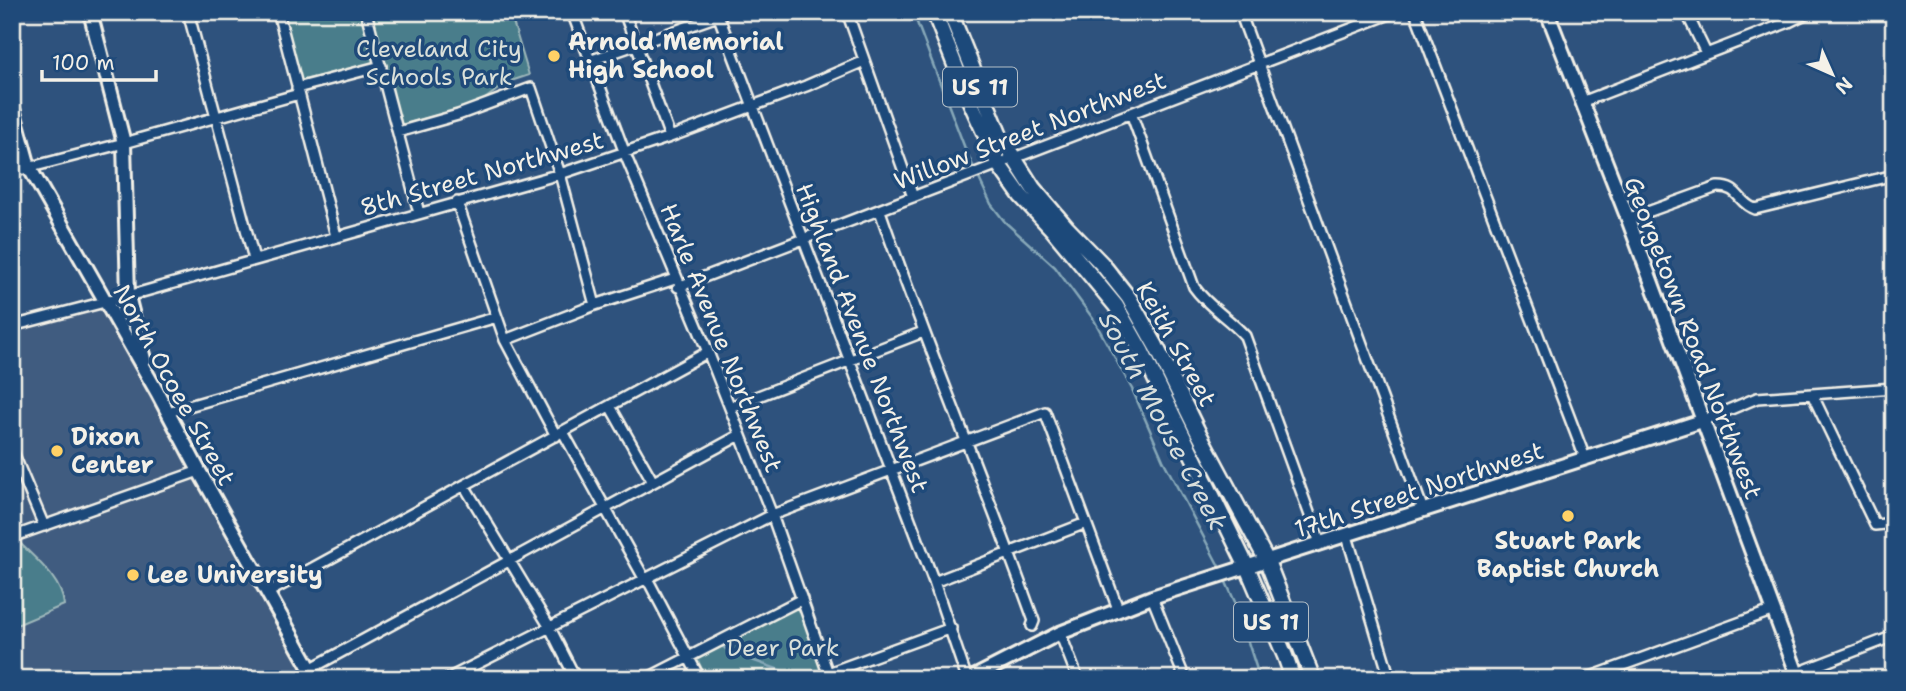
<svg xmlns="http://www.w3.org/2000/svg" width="1906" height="691" viewBox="0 0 1906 691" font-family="'Shantell Sans',sans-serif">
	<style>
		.built { fill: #3f5c80 }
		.green { fill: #487d8b; stroke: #9eb7ba; stroke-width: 2 }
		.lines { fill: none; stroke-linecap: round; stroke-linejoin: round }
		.stream { stroke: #87a8b8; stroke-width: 2.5 }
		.street-casing { stroke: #f4f1e8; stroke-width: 14 }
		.secondary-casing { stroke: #f4f1e8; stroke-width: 18 }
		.primary-casing { stroke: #f4f1e8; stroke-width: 19 }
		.street { stroke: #1f4a7a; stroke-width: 9 }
		.secondary { stroke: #1f4a7a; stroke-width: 12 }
		.primary { stroke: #1f4a7a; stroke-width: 14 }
		.poi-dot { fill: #ffd166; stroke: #1f4a7a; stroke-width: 2.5 }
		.labels { text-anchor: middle; stroke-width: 7; stroke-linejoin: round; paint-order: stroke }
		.shield { fill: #1f4a7a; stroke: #b4bfc7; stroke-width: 2 }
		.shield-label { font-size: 23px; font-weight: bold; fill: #f4f1e8 }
		.poi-label { font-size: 24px; font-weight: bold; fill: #f4f1e8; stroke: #1f4a7a; text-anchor: start }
		.park-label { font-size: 24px; fill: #dae0da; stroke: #1f4a7a }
		.street-label { font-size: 24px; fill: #f4f1e8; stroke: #1f4a7a }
		.water-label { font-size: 26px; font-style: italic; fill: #d9dfdc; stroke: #1f4a7a }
	</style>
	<rect width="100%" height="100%" fill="#2e527d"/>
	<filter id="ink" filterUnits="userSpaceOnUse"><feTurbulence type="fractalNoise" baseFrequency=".0143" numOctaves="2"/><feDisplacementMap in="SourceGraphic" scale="14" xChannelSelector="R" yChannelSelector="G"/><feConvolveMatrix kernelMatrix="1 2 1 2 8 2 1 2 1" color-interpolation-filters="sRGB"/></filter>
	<g filter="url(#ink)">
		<path class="built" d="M 104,302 L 310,679 L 12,679 L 12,326 Z"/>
		<path class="green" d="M 283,12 L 510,12 L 529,75 L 508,82 L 482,101 L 471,106 L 401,125 L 384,60 L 300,81 Z
			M 20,543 C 37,560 62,580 64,605 L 12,627 L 12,546 Z
			M 795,606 L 800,608 L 826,679 L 707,679 L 697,659 Z"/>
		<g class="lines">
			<path class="stream" d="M 913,12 L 966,151 L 991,204 L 1005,222 L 1055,267 L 1094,320 L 1132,389 L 1163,460 L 1221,570
				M 1225,580 L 1235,602 L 1260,679
				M 723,647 L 732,653 L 805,679"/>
			<defs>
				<path id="street" d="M 188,12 L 254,259
					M 278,12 L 336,236
					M 366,12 L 419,213
					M 572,12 L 627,159 L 708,352 L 772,515 L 830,679
					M 624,12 L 670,137
					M 717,12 L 934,582 L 967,679
					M 847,12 L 913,197
					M 1240,12 L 1423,510
					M 1415,12 L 1585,458
					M 12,13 L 15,12
					M 1690,20 L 1706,53
					M 592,60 L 718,16
					M 297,88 L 381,66
					M 1582,102 L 1789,22 L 1809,12
					M 1131,113 L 1194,287 C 1208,307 1229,318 1245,336 L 1320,543
					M 398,132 L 458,115 L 531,88 L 560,174 L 595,305
					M 12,172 L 124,143 L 299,94
					M 457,202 L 505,340 L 556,436
					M 880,211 C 928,349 985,484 1034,621 L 1032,626
					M 1628,219 L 1717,187 C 1740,186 1737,203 1755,209 L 1894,175
					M 678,287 L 1395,12
					M 12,326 L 128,296 L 560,174 L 670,137 L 806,86 L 864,61
					M 505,340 L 595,305 L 675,279
					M 1812,394 L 1875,525 L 1894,523
					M 610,406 L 653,482
					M 730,407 L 923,332
					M 168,412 L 497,317
					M 1702,421 L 1757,398 L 1894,388
					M 563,432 L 644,578 L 650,584 L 700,679
					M 12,450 L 44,526
					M 465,487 L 549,626 L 576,679
					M 1347,536 L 1390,679
					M 12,537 L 199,471
					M 934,582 L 1086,523
					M 267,593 L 708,352
					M 1152,597 L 1185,679
					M 1060,633 L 1078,679
					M 310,669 L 740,435
					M 828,673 L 951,628
					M 1797,673 L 1894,636
					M 447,679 L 772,515 L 1045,412 L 1118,609
					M 646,679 L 802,599
					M 1585,679 L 1774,610"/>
				<path id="secondary" d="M 90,12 L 124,143 L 128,296 L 144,359
					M 1547,12 L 1628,219 L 1799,679
					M 12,105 L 29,167 L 157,392 L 199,471 L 316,679
					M 970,679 L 1060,633 L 1152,597 L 1702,421"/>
				<path id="primary" d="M 934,12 L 964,88 L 999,165 L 1021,196 L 1052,229 L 1116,306 L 1142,352 L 1247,567 L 1285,656 L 1293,679
					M 950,12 L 1000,136 L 1033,188 L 1067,228 L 1102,264 L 1129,298 L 1156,346 L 1197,430 L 1267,561 L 1313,679"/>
			</defs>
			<use href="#street" class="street-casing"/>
			<use href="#secondary" class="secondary-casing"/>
			<use href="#primary" class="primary-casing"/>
			<use href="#street" class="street"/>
			<use href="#secondary" class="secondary"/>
			<use href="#primary" class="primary"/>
		</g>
	</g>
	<g class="poi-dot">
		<circle cx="554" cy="56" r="7"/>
		<circle cx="57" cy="451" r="7"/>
		<circle cx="1568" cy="516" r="7"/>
		<circle cx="133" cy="575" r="7"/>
	</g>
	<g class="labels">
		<g class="shield">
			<rect x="943" y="67.5" width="74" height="39" rx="5"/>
			<rect x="1234" y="602.5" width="74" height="39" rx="5"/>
		</g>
		<g class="shield-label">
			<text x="980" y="95">US 11</text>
			<text x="1271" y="630">US 11</text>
		</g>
		<g class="poi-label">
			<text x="568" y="50">Arnold Memorial<tspan x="568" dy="28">High School</tspan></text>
			<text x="71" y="445">Dixon<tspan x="71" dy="28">Center</tspan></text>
			<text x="1568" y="549" text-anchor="middle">Stuart Park<tspan x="1568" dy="28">Baptist Church</tspan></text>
			<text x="147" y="583">Lee University</text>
		</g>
		<g class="park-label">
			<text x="439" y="57">Cleveland City<tspan x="439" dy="28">Schools Park</tspan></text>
			<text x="783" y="656">Deer Park</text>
		</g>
		<g class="street-label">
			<text transform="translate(1030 131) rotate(-21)" y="8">Willow Street Northwest</text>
			<text transform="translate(482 174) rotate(-16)" y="8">8th Street Northwest</text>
			<text transform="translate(721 338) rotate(68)" y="8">Harle Avenue Northwest</text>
			<text transform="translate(862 338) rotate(69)" y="8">Highland Avenue Northwest</text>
			<text transform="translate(1693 338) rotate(69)" y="8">Georgetown Road Northwest</text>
			<text transform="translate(1176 344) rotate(61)" y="8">Keith Street</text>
			<text transform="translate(174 385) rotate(61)" y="8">North Ocoee Street</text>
			<text transform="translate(1419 490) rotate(-18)" y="8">17th Street Northwest</text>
		</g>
		<g class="water-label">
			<text transform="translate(1163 421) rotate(62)" y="9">South Mouse Creek</text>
		</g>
	</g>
	<rect width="1906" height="691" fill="none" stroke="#1f4a7a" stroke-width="42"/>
	<rect x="21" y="21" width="1864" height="649" fill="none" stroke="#f4f1e8" stroke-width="2.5" filter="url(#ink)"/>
	<g transform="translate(1832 74) rotate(135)" stroke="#1f4a7a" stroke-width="5" paint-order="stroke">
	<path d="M0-5L12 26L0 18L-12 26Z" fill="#f4f1e8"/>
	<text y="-10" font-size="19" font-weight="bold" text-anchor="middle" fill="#f4f1e8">N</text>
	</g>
	<path d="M42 70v10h114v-10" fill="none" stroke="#f4f1e8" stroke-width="3.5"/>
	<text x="52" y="70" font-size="21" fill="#f4f1e8" stroke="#1f4a7a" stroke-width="5" paint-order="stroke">100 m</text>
</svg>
